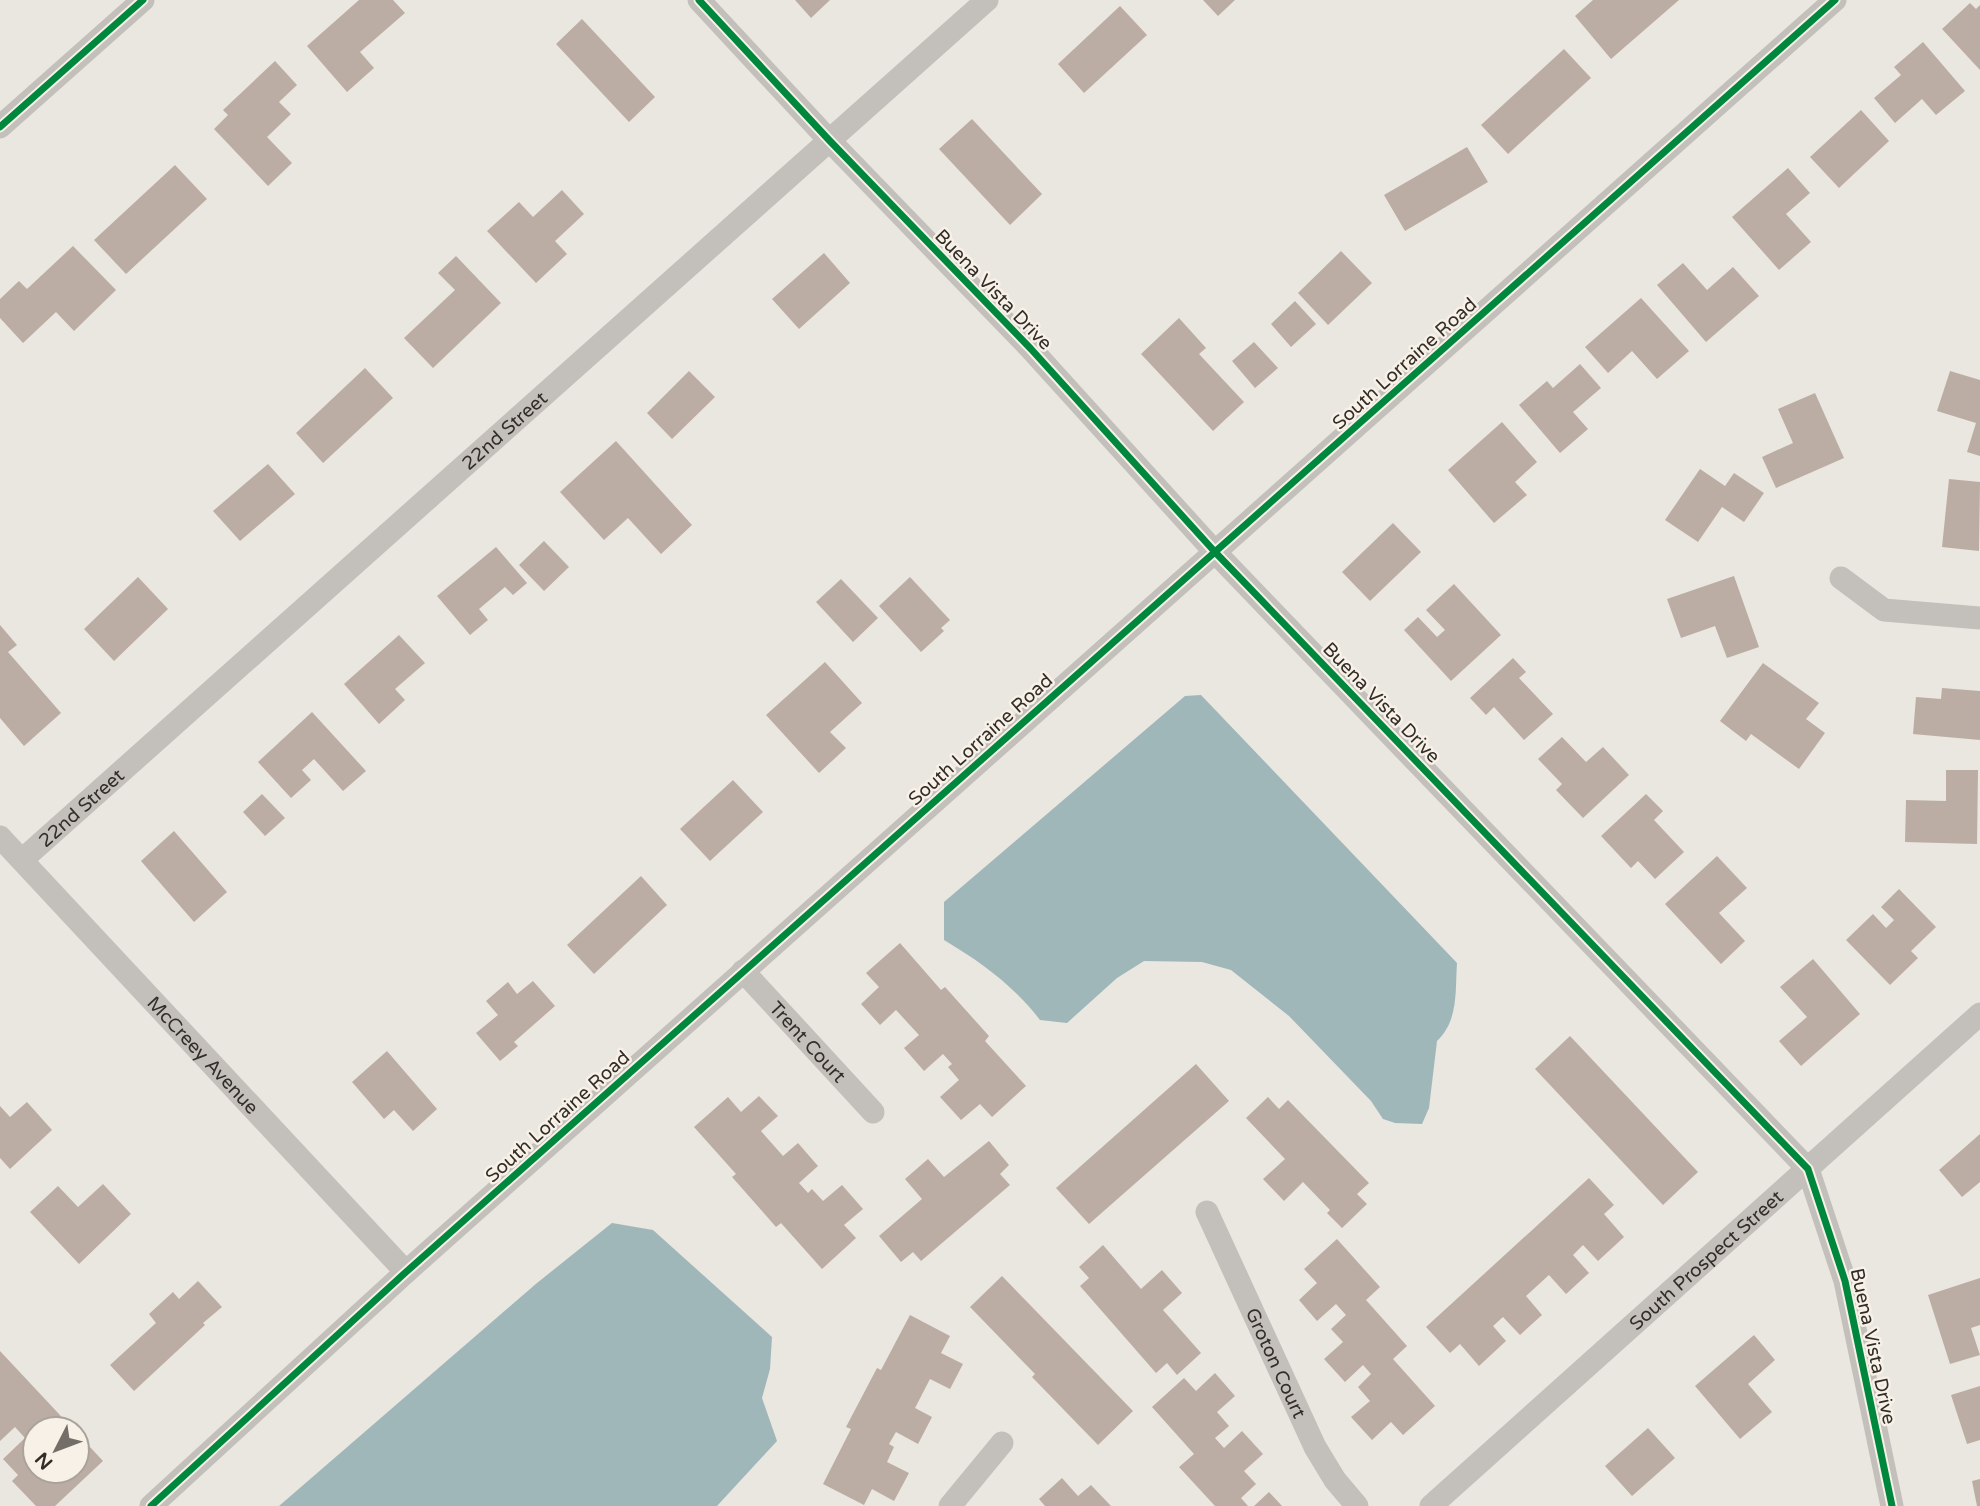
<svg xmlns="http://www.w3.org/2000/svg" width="1980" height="1506" viewBox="0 0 1980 1506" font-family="'Varela Round',sans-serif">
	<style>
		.water { fill: #9fb7b9 }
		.building { fill: #bcada4 }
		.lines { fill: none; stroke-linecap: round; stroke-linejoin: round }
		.street { stroke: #c3bfba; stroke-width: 23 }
		.cycleway-casing { stroke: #f7f1e8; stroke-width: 11 }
		.cycleway { stroke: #00873e; stroke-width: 7 }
		.labels { text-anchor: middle; stroke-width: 5; stroke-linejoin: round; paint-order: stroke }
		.street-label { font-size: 19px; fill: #332d28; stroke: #f7f1e8 }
	</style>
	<rect width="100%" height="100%" fill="#eae6e0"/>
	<path class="water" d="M 1201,695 L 1457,963 C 1455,991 1459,1020 1437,1041 L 1429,1108 L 1422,1124 L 1395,1123 L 1383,1119 L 1371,1101 L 1289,1016 L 1231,970 L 1202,962 L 1144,961 L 1117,978 L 1067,1023 L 1040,1020 C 1014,986 981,962 944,940 L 944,902 L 1185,696 Z
		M 612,1223 L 653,1230 L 772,1337 L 770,1369 L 762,1398 L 777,1441 L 717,1506 L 279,1506 L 537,1283 Z"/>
	<path class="building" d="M 359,0 L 393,0 L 405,13 L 360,52 L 374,68 L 347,92 L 307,46 Z
		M 795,0 L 830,0 L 811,18 Z
		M 1203,0 L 1235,0 L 1218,16 Z
		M 1593,0 L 1679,0 L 1611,59 L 1575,16 Z
		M 1970,3 L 1976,9 L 1980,5 L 1980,70 L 1942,29 Z
		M 1120,6 L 1147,35 L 1084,93 L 1058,64 Z
		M 582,19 L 655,97 L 629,122 L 556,44 Z
		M 1923,42 L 1965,91 L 1936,115 L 1922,99 L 1895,123 L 1874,98 L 1901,75 L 1894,67 Z
		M 1564,49 L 1591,78 L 1508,154 L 1481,125 Z
		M 275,61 L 297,85 L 279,102 L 291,114 L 267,137 L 292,163 L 268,186 L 214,129 L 228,115 L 223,110 Z
		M 1861,110 L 1889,141 L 1839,188 L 1810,157 Z
		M 972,119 L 1042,194 L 1010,225 L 939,149 Z
		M 1467,147 L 1488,182 L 1405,231 L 1384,195 Z
		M 175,165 L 207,199 L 126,274 L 94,240 Z
		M 1788,168 L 1810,193 L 1786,214 L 1811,242 L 1779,270 L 1732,217 Z
		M 562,190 L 584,214 L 555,241 L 567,254 L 536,283 L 487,231 L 519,202 L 533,217 Z
		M 73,246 L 116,290 L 74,331 L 56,312 L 23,343 L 0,318 L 0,299 L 19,281 L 27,289 Z
		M 1341,251 L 1372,283 L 1328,325 L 1298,293 Z
		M 824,253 L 850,283 L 799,329 L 772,299 Z
		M 456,256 L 501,303 L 433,368 L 404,338 L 455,290 L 438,273 Z
		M 1683,263 L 1707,290 L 1733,267 L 1759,296 L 1706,342 L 1657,285 Z
		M 1641,298 L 1689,351 L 1657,379 L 1632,351 L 1608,373 L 1585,347 Z
		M 1295,301 L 1316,324 L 1291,347 L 1271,324 Z
		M 1179,318 L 1206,348 L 1199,354 L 1244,402 L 1213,431 L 1141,354 Z
		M 1254,342 L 1278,368 L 1255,388 L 1232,361 Z
		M 1580,364 L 1601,388 L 1573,412 L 1588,429 L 1560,453 L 1519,405 L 1547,381 L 1553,388 Z
		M 365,368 L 393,398 L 323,463 L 296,433 Z
		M 689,371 L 715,397 L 672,439 L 647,413 Z
		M 1950,371 L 1980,380 L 1980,456 L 1967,452 L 1976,423 L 1937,411 Z
		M 1815,393 L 1844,458 L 1776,488 L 1762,457 L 1793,443 L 1778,409 Z
		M 1502,422 L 1537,462 L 1515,482 L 1527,495 L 1494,523 L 1448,470 Z
		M 616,441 L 692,525 L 661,554 L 628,518 L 604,540 L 560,492 Z
		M 268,464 L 295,494 L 240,541 L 213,511 Z
		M 1700,469 L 1725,486 L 1734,473 L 1764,493 L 1744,522 L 1722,507 L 1698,542 L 1665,520 Z
		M 1949,479 L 1980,482 L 1979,551 L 1942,547 Z
		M 1393,523 L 1421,552 L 1370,601 L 1342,572 Z
		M 544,541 L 569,567 L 544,591 L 519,565 Z
		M 496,547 L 527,583 L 513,595 L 505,587 L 479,609 L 488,620 L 470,635 L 437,596 Z
		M 1734,576 L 1759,647 L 1727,658 L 1715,626 L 1681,638 L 1667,599 Z
		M 138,577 L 168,609 L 114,661 L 84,629 Z
		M 910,577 L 950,620 L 941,628 L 944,631 L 921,652 L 879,606 Z
		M 841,579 L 878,618 L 853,642 L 816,602 Z
		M 1454,584 L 1501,635 L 1451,681 L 1404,630 L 1418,617 L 1437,637 L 1445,630 L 1426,610 Z
		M 0,625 L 17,645 L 8,652 L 61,713 L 24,746 L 0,718 Z
		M 399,635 L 425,663 L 395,689 L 405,700 L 379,724 L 344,684 Z
		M 1513,658 L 1526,672 L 1519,678 L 1553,714 L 1524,740 L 1494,707 L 1486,715 L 1470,698 Z
		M 825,662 L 862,703 L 830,732 L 846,748 L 819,773 L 766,715 Z
		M 1763,663 L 1819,703 L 1806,719 L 1825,733 L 1799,769 L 1751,734 L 1746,741 L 1720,721 Z
		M 1942,688 L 1980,691 L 1980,740 L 1913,734 L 1916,697 L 1941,699 Z
		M 312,712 L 366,771 L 343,791 L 314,759 L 302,770 L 311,780 L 291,798 L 258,762 Z
		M 1562,737 L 1586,762 L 1603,747 L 1629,775 L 1583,818 L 1556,790 L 1562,784 L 1538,759 Z
		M 1946,770 L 1978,770 L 1977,844 L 1905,842 L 1906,800 L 1946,801 Z
		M 733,780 L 763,812 L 710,861 L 680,829 Z
		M 262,794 L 285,818 L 265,836 L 243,812 Z
		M 1646,794 L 1663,811 L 1654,820 L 1684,852 L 1655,879 L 1638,861 L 1631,868 L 1601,836 Z
		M 174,831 L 227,892 L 194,922 L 141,861 Z
		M 1717,856 L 1747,888 L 1719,913 L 1745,941 L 1721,964 L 1665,904 Z
		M 641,876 L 667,905 L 594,974 L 567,945 Z
		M 1899,889 L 1936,927 L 1911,951 L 1918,958 L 1890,985 L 1846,940 L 1873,914 L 1886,928 L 1894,920 L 1881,907 Z
		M 900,943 L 941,990 L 945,987 L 989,1036 L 985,1041 L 1026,1086 L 992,1117 L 980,1104 L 961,1120 L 940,1097 L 959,1080 L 948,1067 L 952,1064 L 943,1054 L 924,1071 L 904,1048 L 919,1035 L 896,1010 L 880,1025 L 861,1004 L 879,987 L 866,973 Z
		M 1813,959 L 1860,1014 L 1801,1066 L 1779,1041 L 1807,1017 L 1780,987 Z
		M 533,981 L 555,1006 L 514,1042 L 518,1046 L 500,1061 L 476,1033 L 498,1015 L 486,1001 L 508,982 L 517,994 Z
		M 1570,1036 L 1698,1172 L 1663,1205 L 1535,1069 Z
		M 387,1051 L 437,1109 L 413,1131 L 394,1110 L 384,1119 L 352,1082 Z
		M 1196,1064 L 1229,1101 L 1089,1224 L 1056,1188 Z
		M 759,1096 L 778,1116 L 761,1131 L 783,1156 L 798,1143 L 818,1166 L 799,1183 L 808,1193 L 812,1189 L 823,1201 L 842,1185 L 863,1209 L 844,1225 L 856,1238 L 822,1269 L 781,1223 L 776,1227 L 732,1177 L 736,1174 L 694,1127 L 728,1097 L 741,1112 Z
		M 1268,1097 L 1279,1109 L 1288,1100 L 1369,1183 L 1357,1194 L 1367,1204 L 1342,1228 L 1327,1213 L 1330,1210 L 1303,1182 L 1284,1201 L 1263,1179 L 1285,1159 L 1246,1118 Z
		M 27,1102 L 52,1130 L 10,1169 L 0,1158 L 0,1106 L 10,1117 Z
		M 1980,1134 L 1980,1182 L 1962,1197 L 1939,1170 Z
		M 989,1141 L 1009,1165 L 1000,1174 L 1010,1185 L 921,1261 L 913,1252 L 901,1262 L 879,1236 L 922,1199 L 905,1179 L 928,1159 L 944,1177 Z
		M 1589,1178 L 1614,1205 L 1604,1214 L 1624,1237 L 1598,1261 L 1583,1245 L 1573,1255 L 1589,1273 L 1566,1294 L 1549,1275 L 1526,1296 L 1542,1315 L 1520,1335 L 1503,1317 L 1493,1326 L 1506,1341 L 1479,1366 L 1460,1344 L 1450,1353 L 1426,1327 Z
		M 103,1184 L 131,1214 L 79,1264 L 30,1212 L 58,1186 L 78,1207 Z
		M 1337,1239 L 1380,1287 L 1366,1300 L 1407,1346 L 1393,1359 L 1435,1406 L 1403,1435 L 1391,1422 L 1372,1440 L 1351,1417 L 1370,1401 L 1358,1387 L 1371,1374 L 1363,1365 L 1345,1382 L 1324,1359 L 1343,1342 L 1331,1329 L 1346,1315 L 1336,1304 L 1317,1321 L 1299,1300 L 1317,1283 L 1304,1269 Z
		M 1103,1245 L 1141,1289 L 1162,1270 L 1182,1293 L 1163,1310 L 1201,1353 L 1177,1375 L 1167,1363 L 1156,1373 L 1080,1286 L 1089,1278 L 1079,1267 Z
		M 1002,1276 L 1133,1411 L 1098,1445 L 1032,1377 L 1035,1374 L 970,1307 Z
		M 1980,1278 L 1980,1325 L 1971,1328 L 1980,1355 L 1950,1364 L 1928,1295 Z
		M 198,1281 L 222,1307 L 203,1323 L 205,1325 L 134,1391 L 110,1365 L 156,1323 L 149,1314 L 173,1292 L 179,1299 Z
		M 910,1315 L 950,1336 L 941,1353 L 963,1364 L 950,1389 L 930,1379 L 915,1408 L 932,1417 L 918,1444 L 896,1432 L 889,1444 L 894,1447 L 887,1462 L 909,1473 L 894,1501 L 872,1489 L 864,1505 L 823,1484 L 851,1429 L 846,1427 L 877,1368 L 881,1370 Z
		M 1754,1335 L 1775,1360 L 1748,1384 L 1772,1412 L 1740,1439 L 1695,1386 Z
		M 0,1351 L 73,1429 L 35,1429 L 35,1471 L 77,1471 L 77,1433 L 103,1461 L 55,1506 L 36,1506 L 12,1481 L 18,1475 L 3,1459 L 25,1438 L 15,1427 L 0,1441 Z
		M 1215,1373 L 1235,1396 L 1217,1412 L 1229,1426 L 1215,1438 L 1224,1448 L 1242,1431 L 1263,1454 L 1244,1471 L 1256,1484 L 1241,1498 L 1248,1506 L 1215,1506 L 1179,1467 L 1194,1454 L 1152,1407 L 1184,1378 L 1196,1391 Z
		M 1980,1386 L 1980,1440 L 1967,1444 L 1951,1395 Z
		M 1648,1428 L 1675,1458 L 1632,1496 L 1605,1466 Z
		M 1062,1478 L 1078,1496 L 1091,1485 L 1111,1506 L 1045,1506 L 1039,1499 Z
		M 1980,1479 L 1980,1506 L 1977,1506 L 1972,1481 Z
		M 1269,1492 L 1282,1506 L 1254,1506 Z"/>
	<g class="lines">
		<g class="street">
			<path d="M 699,0 L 829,140 L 1031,349 L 1215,552 L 1808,1169 L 1845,1281 L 1892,1506"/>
			<path d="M 0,127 L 143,0"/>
			<path d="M 1841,578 L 1884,610 L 1980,618"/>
			<path id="s1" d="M 0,837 L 406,1272"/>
			<path id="s2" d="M 22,860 L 987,0"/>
			<path id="s3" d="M 743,971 L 873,1112"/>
			<path id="s4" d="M 1207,1212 L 1315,1447 L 1335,1480 L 1357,1506"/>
			<path d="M 151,1506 L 406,1272 L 1835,0"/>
			<path d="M 950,1506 L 1002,1443"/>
			<path id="s5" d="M 1431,1506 L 1980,1014"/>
		</g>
		<defs>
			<path id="cycleway" d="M 699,0 L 829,140 L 1031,349 L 1215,552 L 1808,1169 L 1845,1281 L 1892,1506
				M 0,127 L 143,0
				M 151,1506 L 406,1272 L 1835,0"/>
		</defs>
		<use href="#cycleway" class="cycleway-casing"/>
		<use href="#cycleway" class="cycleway"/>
	</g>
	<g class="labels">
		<g class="street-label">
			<text transform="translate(994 289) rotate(46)" y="7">Buena Vista Drive</text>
			<text transform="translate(1404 363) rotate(-42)" y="7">South Lorraine Road</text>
			<text dy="7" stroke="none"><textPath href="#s2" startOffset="646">22nd Street</textPath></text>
			<text transform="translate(1382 702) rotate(46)" y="7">Buena Vista Drive</text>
			<text transform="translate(980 739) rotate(-42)" y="7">South Lorraine Road</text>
			<text dy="7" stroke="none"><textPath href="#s2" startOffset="79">22nd Street</textPath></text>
			<text dy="7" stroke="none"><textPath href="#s3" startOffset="96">Trent Court</textPath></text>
			<text dy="7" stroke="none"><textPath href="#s1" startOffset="298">McCreey Avenue</textPath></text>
			<text transform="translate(557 1116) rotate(-42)" y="7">South Lorraine Road</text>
			<text dy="7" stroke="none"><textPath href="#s5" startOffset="369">South Prospect Street</textPath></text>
			<text transform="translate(1874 1346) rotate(78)" y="7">Buena Vista Drive</text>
			<text dy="7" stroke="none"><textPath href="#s4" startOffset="166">Groton Court</textPath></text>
		</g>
	</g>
	<g transform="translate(56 1450) rotate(228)"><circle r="33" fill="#f7f1e8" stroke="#a9a39b" stroke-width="2"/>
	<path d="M0-5L12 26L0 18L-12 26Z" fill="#736e68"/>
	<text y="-10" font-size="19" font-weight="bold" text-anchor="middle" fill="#332d28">N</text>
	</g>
</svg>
